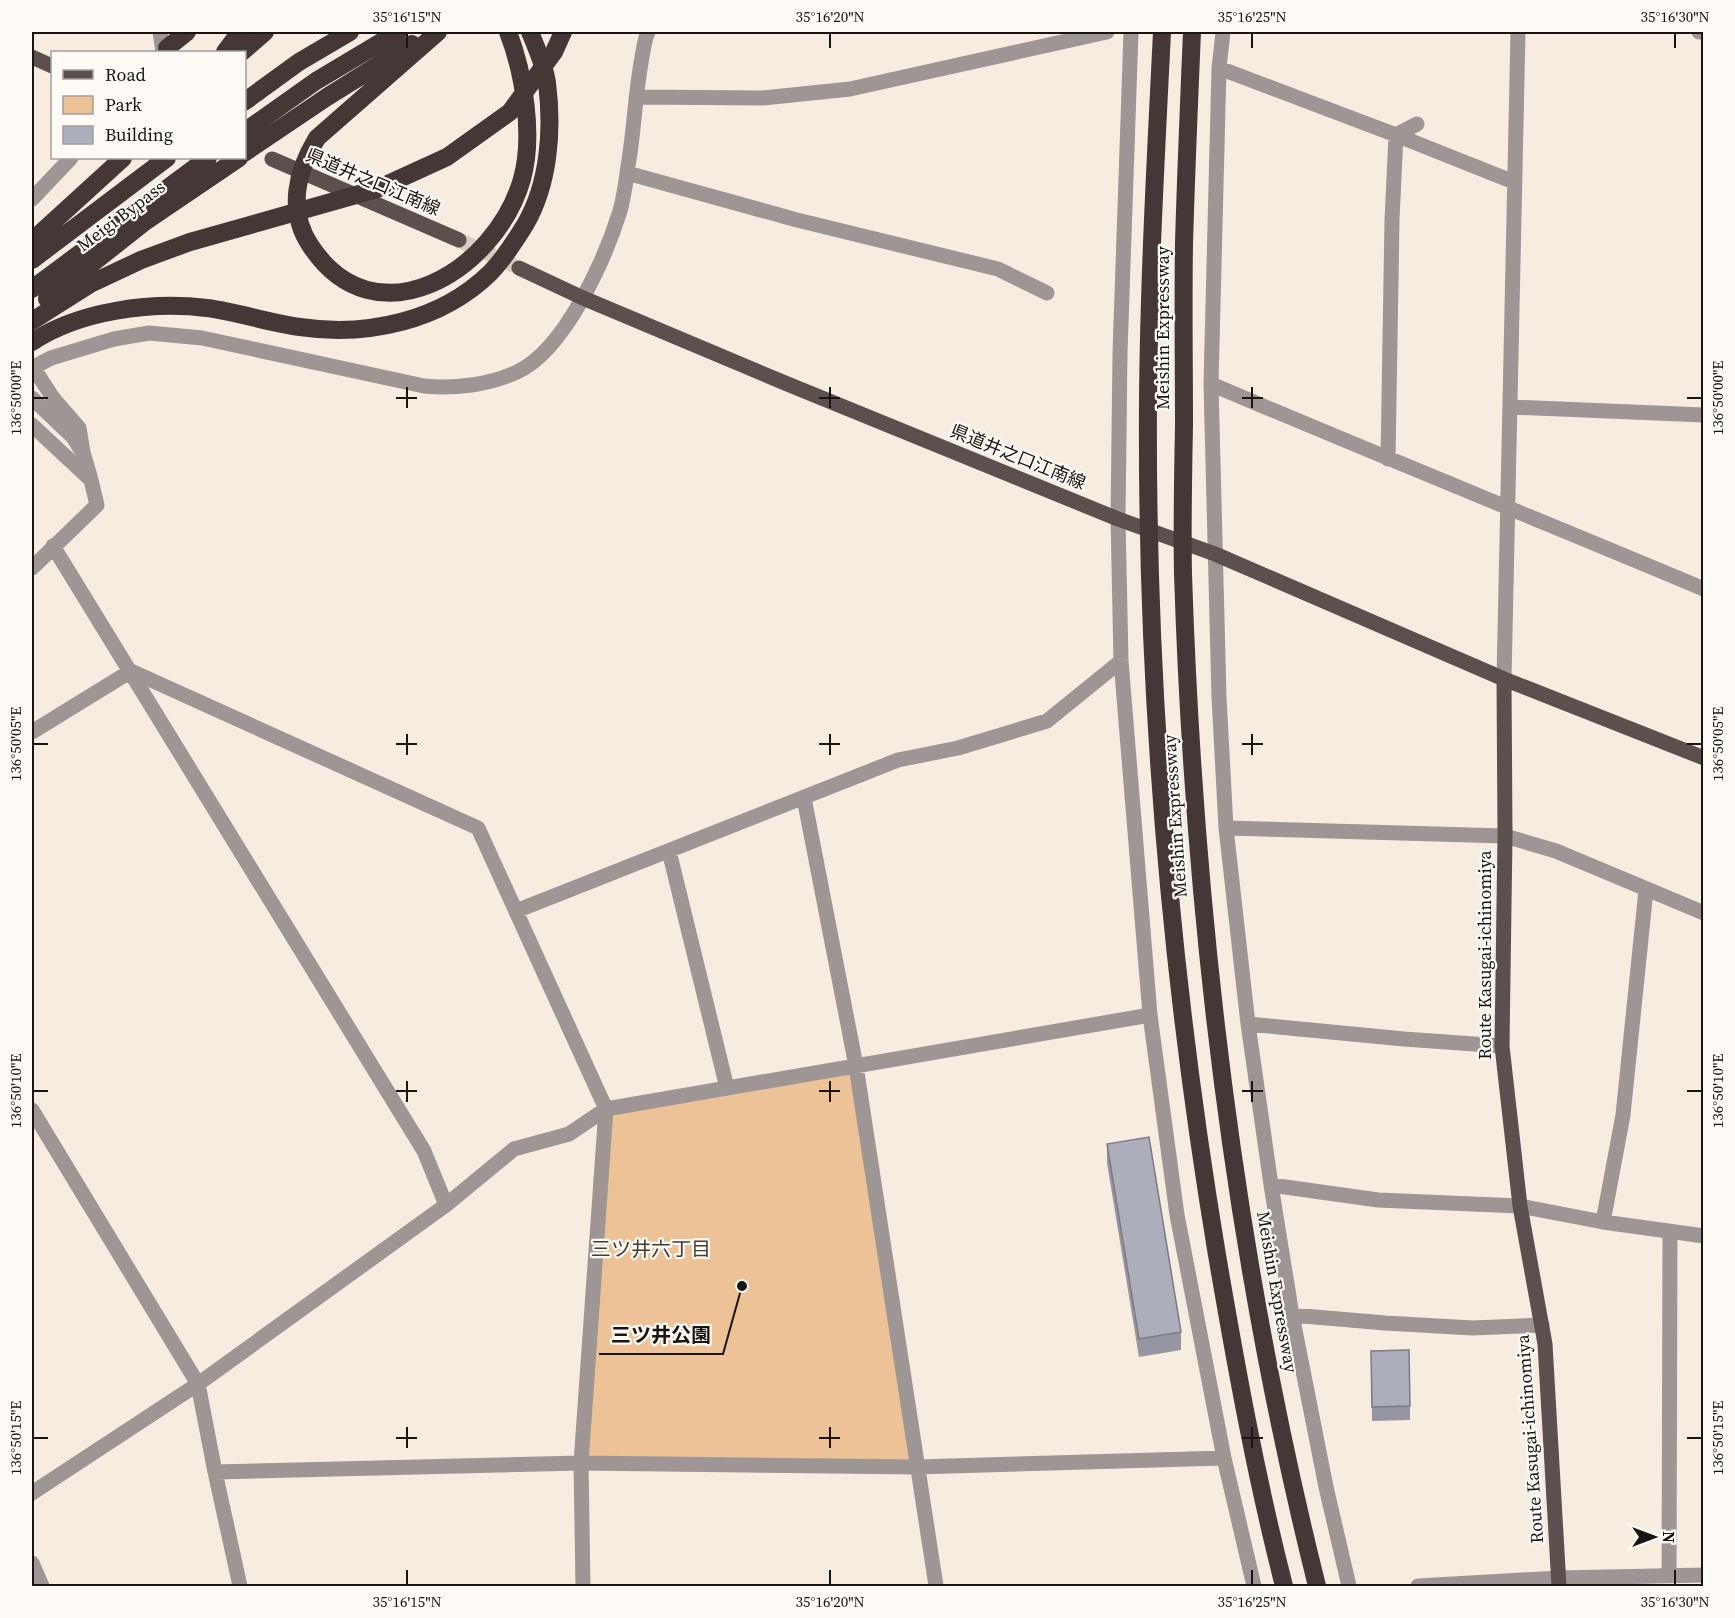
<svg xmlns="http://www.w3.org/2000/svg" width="1735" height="1618" viewBox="0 0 1735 1618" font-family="'Source Serif 4','Noto Sans JP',serif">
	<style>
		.green { fill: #ecc296 }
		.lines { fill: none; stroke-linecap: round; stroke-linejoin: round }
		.major-tunnel { stroke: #d6ccc1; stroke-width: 15; stroke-dasharray: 15 8; stroke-linecap: butt }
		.minor { stroke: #9e9695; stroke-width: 15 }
		.major { stroke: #5c504e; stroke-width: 15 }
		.highway { stroke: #453736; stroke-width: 18 }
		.wall { fill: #9596a2 }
		.building { fill: #adaebc; stroke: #797a84; stroke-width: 1.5 }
		.ticks { fill: none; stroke: #191511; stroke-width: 2 }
		.labels { text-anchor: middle; stroke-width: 4.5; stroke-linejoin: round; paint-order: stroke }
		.street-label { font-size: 18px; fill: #191511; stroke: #fffaf5 }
		.neighbourhood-label { font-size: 20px; fill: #433b32; stroke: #fffaf5 }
		.leader { fill: none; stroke: #191511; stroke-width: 2 }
		.callout-dot { fill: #191511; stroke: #fffaf5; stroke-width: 2 }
		.callout-label { font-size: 20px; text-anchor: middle; font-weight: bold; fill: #191511; stroke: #fffaf5; stroke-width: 4.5; stroke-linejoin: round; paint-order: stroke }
		.neatline { fill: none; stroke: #191511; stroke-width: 2 }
		.ticks-label { font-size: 15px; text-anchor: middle; fill: #191511 }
	</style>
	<rect width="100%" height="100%" fill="#f7ece0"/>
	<path class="green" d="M 856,1066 L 917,1467 L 581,1463 L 606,1109 Z"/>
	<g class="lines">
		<path class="major-tunnel" d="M 459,240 L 519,268"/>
		<path class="minor" d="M 160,32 L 163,52
			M 1131,32 L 1120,353 L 1118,519 L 1121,661 L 1150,1015 L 1177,1215 L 1224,1458 L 1254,1586
			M 1223,32 L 1219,68 L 1211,384 L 1219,697 L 1226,828 L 1248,1024 L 1271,1185 L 1292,1315 L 1326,1487 L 1349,1586
			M 1699,32 L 1704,32
			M 1219,68 L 1396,135 L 1514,182
			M 636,97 L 763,98 L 850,89 L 1107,32
			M 627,173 L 797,220 L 998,269 L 1047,293
			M 32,199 L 71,158
			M 33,367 L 53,398 L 79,428 L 83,452 L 90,476
			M 32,368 L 51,358 L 114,339 L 149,333 L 202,338 L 424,386 C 454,389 489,385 517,372 C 565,350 605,259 620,211 C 624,197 626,181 628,166 C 634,132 635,97 641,63 C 643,52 644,41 648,32
			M 1211,384 C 1375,454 1540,520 1704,589
			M 32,398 L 73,437 L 81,450
			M 1510,407 L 1704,415
			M 32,425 L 91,480 L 97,505 L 32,568
			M 1388,459 L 1392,220 L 1396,135 L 1417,124
			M 53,546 L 424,1151 L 446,1205
			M 1504,679 L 1518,32
			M 32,732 L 131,671 L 478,828 L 606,1109 L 581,1463 L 583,1586
			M 804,798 L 856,1066 L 936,1586
			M 1226,828 L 1505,836 L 1556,851 L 1704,913
			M 669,851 L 727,1088
			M 516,911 L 898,760 L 958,748 L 1047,721 L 1121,661
			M 1248,1024 L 1404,1039 L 1502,1046
			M 32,1110 L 198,1384 L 215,1472 L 240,1586
			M 1271,1185 L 1378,1200 L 1520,1206 L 1603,1222 L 1704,1236
			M 1603,1222 L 1623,1115 L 1646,890
			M 1292,1315 L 1385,1323 L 1473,1328 L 1542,1325
			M 215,1472 L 581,1463 L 917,1467 L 1224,1458
			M 32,1493 L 198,1384 L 446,1205 L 514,1149 L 569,1134 L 606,1109 L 1150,1015
			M 32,1563 L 42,1586
			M 1418,1586 L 1559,1578 L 1704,1575
			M 1669,1586 L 1670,1232"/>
		<path class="major" d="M 32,57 L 52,66
			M 272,159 L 459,240
			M 519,268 L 583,298 L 785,383 L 1118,519 L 1215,554 L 1504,679 L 1704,758
			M 1504,679 L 1505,836 L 1502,1046 L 1520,1206 L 1545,1344 L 1559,1586"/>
		<path class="highway" d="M 438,32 L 317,138 C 297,171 287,210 310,245 C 375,345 496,271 522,179 C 534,136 524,73 508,32
			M 1162,32 C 1156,154 1149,278 1148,401 C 1146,687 1170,973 1217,1255 C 1236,1366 1256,1477 1284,1586
			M 1192,32 C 1189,102 1186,173 1184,244 C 1183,304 1184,365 1184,425 C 1183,475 1182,525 1183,574 C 1194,915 1234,1255 1317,1586
			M 167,48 L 187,32
			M 225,52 L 240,32
			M 242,52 L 265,32
			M 244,102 L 299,62 L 350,32
			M 244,132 L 316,81 L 398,32
			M 244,153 L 327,97 L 412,44
			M 32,241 L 123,158
			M 32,260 L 167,158
			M 32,289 L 208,158
			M 47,299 L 146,221 L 239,158
			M 32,321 L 92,283 L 141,260 L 190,242 L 377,189 L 447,157 L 510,112 L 554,52 L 563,32
			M 32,342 C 79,311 151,301 207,308 C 238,312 269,323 300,327 C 367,337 441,321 490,273 C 504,259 515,241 525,225 C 549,184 553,130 547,83 C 545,66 536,47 530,32"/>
	</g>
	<path class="wall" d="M 1107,1144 L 1181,1332 L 1181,1350 L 1139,1357 L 1107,1163 Z
		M 1371,1351 L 1410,1406 L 1410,1420 L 1372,1421 Z"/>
	<path class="building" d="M 1149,1137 L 1181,1332 L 1139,1339 L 1107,1144 Z
		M 1409,1350 L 1410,1406 L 1372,1407 L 1371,1351 Z"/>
	<path class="ticks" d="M 407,33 L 407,48M 830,33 L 830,48M 1252,33 L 1252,48M 1675,33 L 1675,48M 407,387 L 407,408M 830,387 L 830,408M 1252,387 L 1252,408M 33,398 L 48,398M 396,398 L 417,398M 819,398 L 840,398M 1242,398 L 1263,398M 1687,398 L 1702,398M 407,734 L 407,755M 830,734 L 830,755M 1252,734 L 1252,755M 33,744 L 48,744M 396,744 L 417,744M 819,744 L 840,744M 1242,744 L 1263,744M 1687,744 L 1702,744M 407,1081 L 407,1102M 830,1081 L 830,1102M 1252,1081 L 1252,1102M 33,1091 L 48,1091M 396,1091 L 417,1091M 819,1091 L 840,1091M 1242,1091 L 1263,1091M 1687,1091 L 1702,1091M 407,1427 L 407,1448M 830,1427 L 830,1448M 1252,1427 L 1252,1448M 33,1438 L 48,1438M 396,1438 L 417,1438M 819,1438 L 840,1438M 1242,1438 L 1263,1438M 1687,1438 L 1702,1438M 407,1570 L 407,1585M 830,1570 L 830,1585M 1252,1570 L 1252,1585M 1675,1570 L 1675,1585"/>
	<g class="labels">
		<g class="street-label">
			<text transform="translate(373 182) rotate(23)" y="6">県道井之口江南線</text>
			<text transform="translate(121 216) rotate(-37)" y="6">Meigi Bypass</text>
			<text transform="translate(1163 328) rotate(-90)" y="6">Meishin Expressway</text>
			<text transform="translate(1018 457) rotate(22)" y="6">県道井之口江南線</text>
			<text transform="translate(1175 816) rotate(-94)" y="6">Meishin Expressway</text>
			<text transform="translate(1485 955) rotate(-90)" y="6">Route Kasugai-ichinomiya</text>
			<text transform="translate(1277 1292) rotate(80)" y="6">Meishin Expressway</text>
			<text transform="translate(1530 1439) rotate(-94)" y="6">Route Kasugai-ichinomiya</text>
		</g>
		<g class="neighbourhood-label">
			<text x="651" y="1256">三ツ井六丁目</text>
		</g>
	</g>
	<path class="leader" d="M742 1286L723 1354H599"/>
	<circle class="callout-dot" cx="742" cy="1286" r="6"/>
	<g class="callout-label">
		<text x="661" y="1342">三ツ井公園</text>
	</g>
	<rect width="1735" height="1618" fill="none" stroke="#fffaf5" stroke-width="66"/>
	<rect x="51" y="51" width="195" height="108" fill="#fffaf5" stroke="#a39e9a" stroke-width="1.5"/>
	<rect x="63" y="70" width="30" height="9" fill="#5c504e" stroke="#a39e9a" stroke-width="1.5"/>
	<text x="105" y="81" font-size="18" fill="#191511">Road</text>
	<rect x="63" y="96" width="30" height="18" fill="#ecc296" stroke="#a39e9a" stroke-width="1.5"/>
	<text x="105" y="111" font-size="18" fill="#191511">Park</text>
	<rect x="63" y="126" width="30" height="18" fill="#adaebc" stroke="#a39e9a" stroke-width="1.5"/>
	<text x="105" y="141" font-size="18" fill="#191511">Building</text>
	<g transform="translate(1654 1537) rotate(90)" stroke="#fffaf5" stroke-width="4.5" paint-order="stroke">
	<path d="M0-4.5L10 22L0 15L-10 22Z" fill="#191511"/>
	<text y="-9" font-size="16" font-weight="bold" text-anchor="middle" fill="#191511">N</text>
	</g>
	<rect x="33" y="33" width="1669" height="1552" class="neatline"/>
	<g class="ticks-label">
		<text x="407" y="22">35°16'15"N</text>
		<text x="830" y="22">35°16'20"N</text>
		<text x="1252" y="22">35°16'25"N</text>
		<text x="1675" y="22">35°16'30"N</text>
		<text transform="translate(1718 398) rotate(-90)" y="5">136°50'00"E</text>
		<text transform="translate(16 398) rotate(-90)" y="5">136°50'00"E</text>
		<text transform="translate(1718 744) rotate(-90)" y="5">136°50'05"E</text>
		<text transform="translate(16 744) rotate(-90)" y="5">136°50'05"E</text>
		<text transform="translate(1718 1091) rotate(-90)" y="5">136°50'10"E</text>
		<text transform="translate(16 1091) rotate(-90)" y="5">136°50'10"E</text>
		<text transform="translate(1718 1438) rotate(-90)" y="5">136°50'15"E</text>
		<text transform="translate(16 1438) rotate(-90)" y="5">136°50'15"E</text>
		<text x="407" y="1607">35°16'15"N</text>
		<text x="830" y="1607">35°16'20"N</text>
		<text x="1252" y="1607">35°16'25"N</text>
		<text x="1675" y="1607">35°16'30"N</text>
	</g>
</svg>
